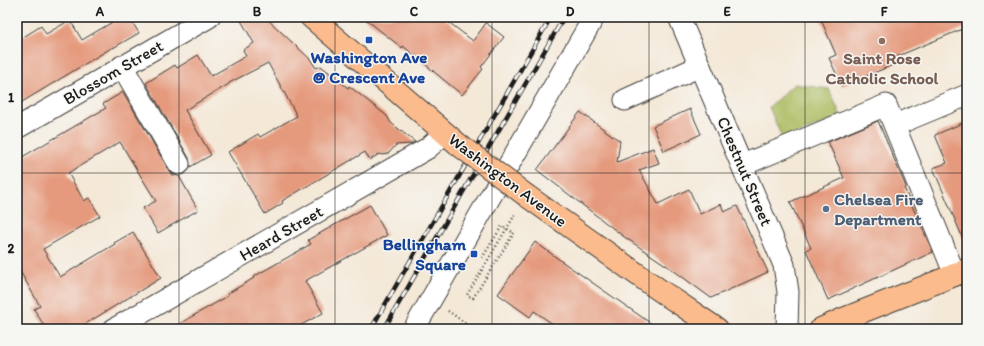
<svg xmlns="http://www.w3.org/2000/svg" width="984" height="346" viewBox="0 0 984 346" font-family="Itim,sans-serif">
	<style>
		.green { fill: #abbb5e; stroke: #646c3d }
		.building { fill: #e59a7d }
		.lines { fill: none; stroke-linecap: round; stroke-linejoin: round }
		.minor-casing { stroke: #3c3b38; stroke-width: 23 }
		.major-casing { stroke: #3c3b38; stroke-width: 24 }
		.path { stroke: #3c3b38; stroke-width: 2.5; stroke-dasharray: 1 3; stroke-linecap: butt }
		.minor { stroke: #fff; stroke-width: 21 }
		.major { stroke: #fbbb8c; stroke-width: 22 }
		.rail-casing { stroke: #1c1c1c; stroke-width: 4.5 }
		.rail { stroke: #f6f6f2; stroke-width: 3; stroke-dasharray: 9; stroke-linecap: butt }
		.major-bridge-casing { stroke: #3c3b38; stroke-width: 24; stroke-linecap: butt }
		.path-bridge { stroke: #3c3b38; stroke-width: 2.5; stroke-dasharray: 1 3; stroke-linecap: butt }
		.major-bridge { stroke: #fbbb8c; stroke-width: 22 }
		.grid { fill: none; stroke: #1c1c1c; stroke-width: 1; stroke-opacity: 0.55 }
		.transit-dot { fill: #1a4fb4; stroke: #f6f6f2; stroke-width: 1.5 }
		.education-dot { fill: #8d6e63; stroke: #f6f6f2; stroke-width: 1.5 }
		.service-dot { fill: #5c6f8a; stroke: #f6f6f2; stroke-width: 1.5 }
		.labels { text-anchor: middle; stroke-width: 3; stroke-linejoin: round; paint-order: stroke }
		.transit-label { font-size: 17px; font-weight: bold; fill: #164399; stroke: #f6f6f2 }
		.education-label { font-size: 17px; font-weight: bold; fill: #785e54; stroke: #f6f6f2 }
		.street-label { font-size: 17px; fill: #1c1c1c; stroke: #f6f6f2 }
		.service-label { font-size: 17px; font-weight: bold; fill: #4e5e75; stroke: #f6f6f2; text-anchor: start }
		.neatline { fill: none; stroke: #1c1c1c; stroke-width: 1.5 }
		.grid-label { font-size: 13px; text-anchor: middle; font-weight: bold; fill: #1c1c1c }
	</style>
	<rect width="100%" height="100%" fill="#f6f6f2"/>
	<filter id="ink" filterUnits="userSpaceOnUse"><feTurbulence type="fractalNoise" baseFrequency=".025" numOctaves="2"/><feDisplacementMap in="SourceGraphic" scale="8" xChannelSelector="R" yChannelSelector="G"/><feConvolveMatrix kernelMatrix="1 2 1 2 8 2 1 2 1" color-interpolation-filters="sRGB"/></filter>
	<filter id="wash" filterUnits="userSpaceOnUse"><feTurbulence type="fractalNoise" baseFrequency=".012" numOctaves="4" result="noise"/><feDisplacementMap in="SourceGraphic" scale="16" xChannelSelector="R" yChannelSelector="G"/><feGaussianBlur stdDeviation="0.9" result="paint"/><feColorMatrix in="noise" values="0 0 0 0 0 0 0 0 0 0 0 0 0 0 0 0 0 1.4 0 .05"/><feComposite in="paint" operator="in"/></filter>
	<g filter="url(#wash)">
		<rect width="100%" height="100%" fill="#f4e8d7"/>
		<path class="green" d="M 794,84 L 829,89 L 841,116 L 783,140 L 769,107 Z"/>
		<g id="blocks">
			<path class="building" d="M 121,17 L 129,17 L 139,33 L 113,48 L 113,47 L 17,105 L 17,41 L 41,26 L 46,34 L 70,20 L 82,40 Z
				M 239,17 L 265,17 L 310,59 L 316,68 L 321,66 L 348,88 L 349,86 L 387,116 L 391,123 L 415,142 L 411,144 L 396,145 L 389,153 L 384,155 L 379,154 L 370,160 L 365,152 L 282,201 L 283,203 L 265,214 L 228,152 L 258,134 L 260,137 L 297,116 L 268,63 L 229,83 L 229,84 L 185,110 L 211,155 L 190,167 L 189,158 L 146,83 L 175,65 L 177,68 L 198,55 L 211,76 L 246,56 L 243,50 L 254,43 Z
				M 363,17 L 442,17 L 473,41 L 486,23 L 504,37 L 481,67 L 483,69 L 462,95 L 403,46 L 402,48 Z
				M 820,17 L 967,17 L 967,27 L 891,59 L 893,65 L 842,86 L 829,58 L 836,55 Z
				M 123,92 L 169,170 L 173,175 L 179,176 L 198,210 L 158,233 L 143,208 L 156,201 L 120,142 L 68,173 L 84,201 L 89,198 L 100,216 L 43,249 L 60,277 L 115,244 L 114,243 L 133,232 L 161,278 L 77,329 L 46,329 L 34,309 L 40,306 L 17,266 L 17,160 L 106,108 L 103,104 Z
				M 690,109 L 701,134 L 664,151 L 653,126 Z
				M 580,112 L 620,141 L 617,162 L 653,148 L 659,163 L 639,170 L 658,204 L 689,189 L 700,214 L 721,204 L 724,212 L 737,206 L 768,272 L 711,298 L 673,270 L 623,236 L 537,170 Z
				M 878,121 L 906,187 L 904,188 L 933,252 L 828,300 L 806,250 L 811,248 L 790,202 L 844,178 L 828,142 Z
				M 967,121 L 967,248 L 933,168 L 947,163 L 935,135 Z
				M 370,205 L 387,235 L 305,281 L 323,313 L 294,329 L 170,329 L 228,296 L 227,294 L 254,278 L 253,277 L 311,244 L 308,240 Z
				M 535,242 L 567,265 L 659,329 L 560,329 L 534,311 L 530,317 L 498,294 Z"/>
		</g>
	</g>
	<g filter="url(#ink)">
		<use href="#blocks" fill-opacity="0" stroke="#3c3b38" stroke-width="1"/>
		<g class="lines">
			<defs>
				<path id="minor" d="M 679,17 L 784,265 L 788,292 L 787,329
					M 122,66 L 179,164
					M 625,100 L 700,66
					M 895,125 L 967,95
					M 17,128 L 209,17
					M 743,165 L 886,105 L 955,275
					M 114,329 L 428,148 L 445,133
					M 414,329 L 594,17"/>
				<path id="major" d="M 311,17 L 459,145
					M 527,196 L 658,289 L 717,329
					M 821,329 L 841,320 L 967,270"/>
			</defs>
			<use href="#minor" class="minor-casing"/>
			<use href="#major" class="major-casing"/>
			<path class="path" d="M 482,258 L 502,226 L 514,233
				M 448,311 L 474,329"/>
			<use href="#minor" class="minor"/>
			<use href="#major" class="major"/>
			<defs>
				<path id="rail" d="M 371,329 L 551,17
					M 384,329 L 564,17"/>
			</defs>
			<use href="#rail" class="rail-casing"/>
			<use href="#rail" class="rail"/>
			<defs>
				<path id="major-bridge" d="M 459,145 L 527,196"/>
			</defs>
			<use href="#major-bridge" class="major-bridge-casing"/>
			<path class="path-bridge" d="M 514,233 L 473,298 L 467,295 L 516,213"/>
			<use href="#major-bridge" class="major-bridge"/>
		</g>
	</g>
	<path class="grid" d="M 179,17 L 179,329M 335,17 L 335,329M 492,17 L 492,329M 649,17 L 649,329M 805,17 L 805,329M 17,173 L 967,173"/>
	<g class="transit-dot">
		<rect x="365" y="36" width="8" height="8" rx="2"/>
		<rect x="470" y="250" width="8" height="8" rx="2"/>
	</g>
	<circle class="education-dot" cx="882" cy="41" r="4"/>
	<circle class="service-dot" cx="826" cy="209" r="4"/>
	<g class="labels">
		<g class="transit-label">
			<text x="369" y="63">Washington Ave<tspan x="369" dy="20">@ Crescent Ave</tspan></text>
			<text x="466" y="250" text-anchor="end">Bellingham<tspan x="466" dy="20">Square</tspan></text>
		</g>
		<g class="education-label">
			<text x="882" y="64">Saint Rose<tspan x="882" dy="20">Catholic School</tspan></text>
		</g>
		<g class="street-label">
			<text transform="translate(113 72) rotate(-30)" y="6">Blossom Street</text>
			<text transform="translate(745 171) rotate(67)" y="6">Chestnut Street</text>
			<text transform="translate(508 180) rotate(37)" y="6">Washington Avenue</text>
			<text transform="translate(281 233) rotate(-30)" y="6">Heard Street</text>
		</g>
		<g class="service-label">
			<text x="834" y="205">Chelsea Fire<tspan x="834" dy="20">Department</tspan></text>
		</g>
	</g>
	<rect width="984" height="346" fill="none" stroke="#f6f6f2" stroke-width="44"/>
	<rect x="22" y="22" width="940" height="302" class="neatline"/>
	<g class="grid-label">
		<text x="100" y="16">A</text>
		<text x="257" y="16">B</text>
		<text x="414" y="16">C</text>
		<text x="570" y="16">D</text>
		<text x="727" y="16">E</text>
		<text x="884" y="16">F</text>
		<text x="11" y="102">1</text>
		<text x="11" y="253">2</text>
	</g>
</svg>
